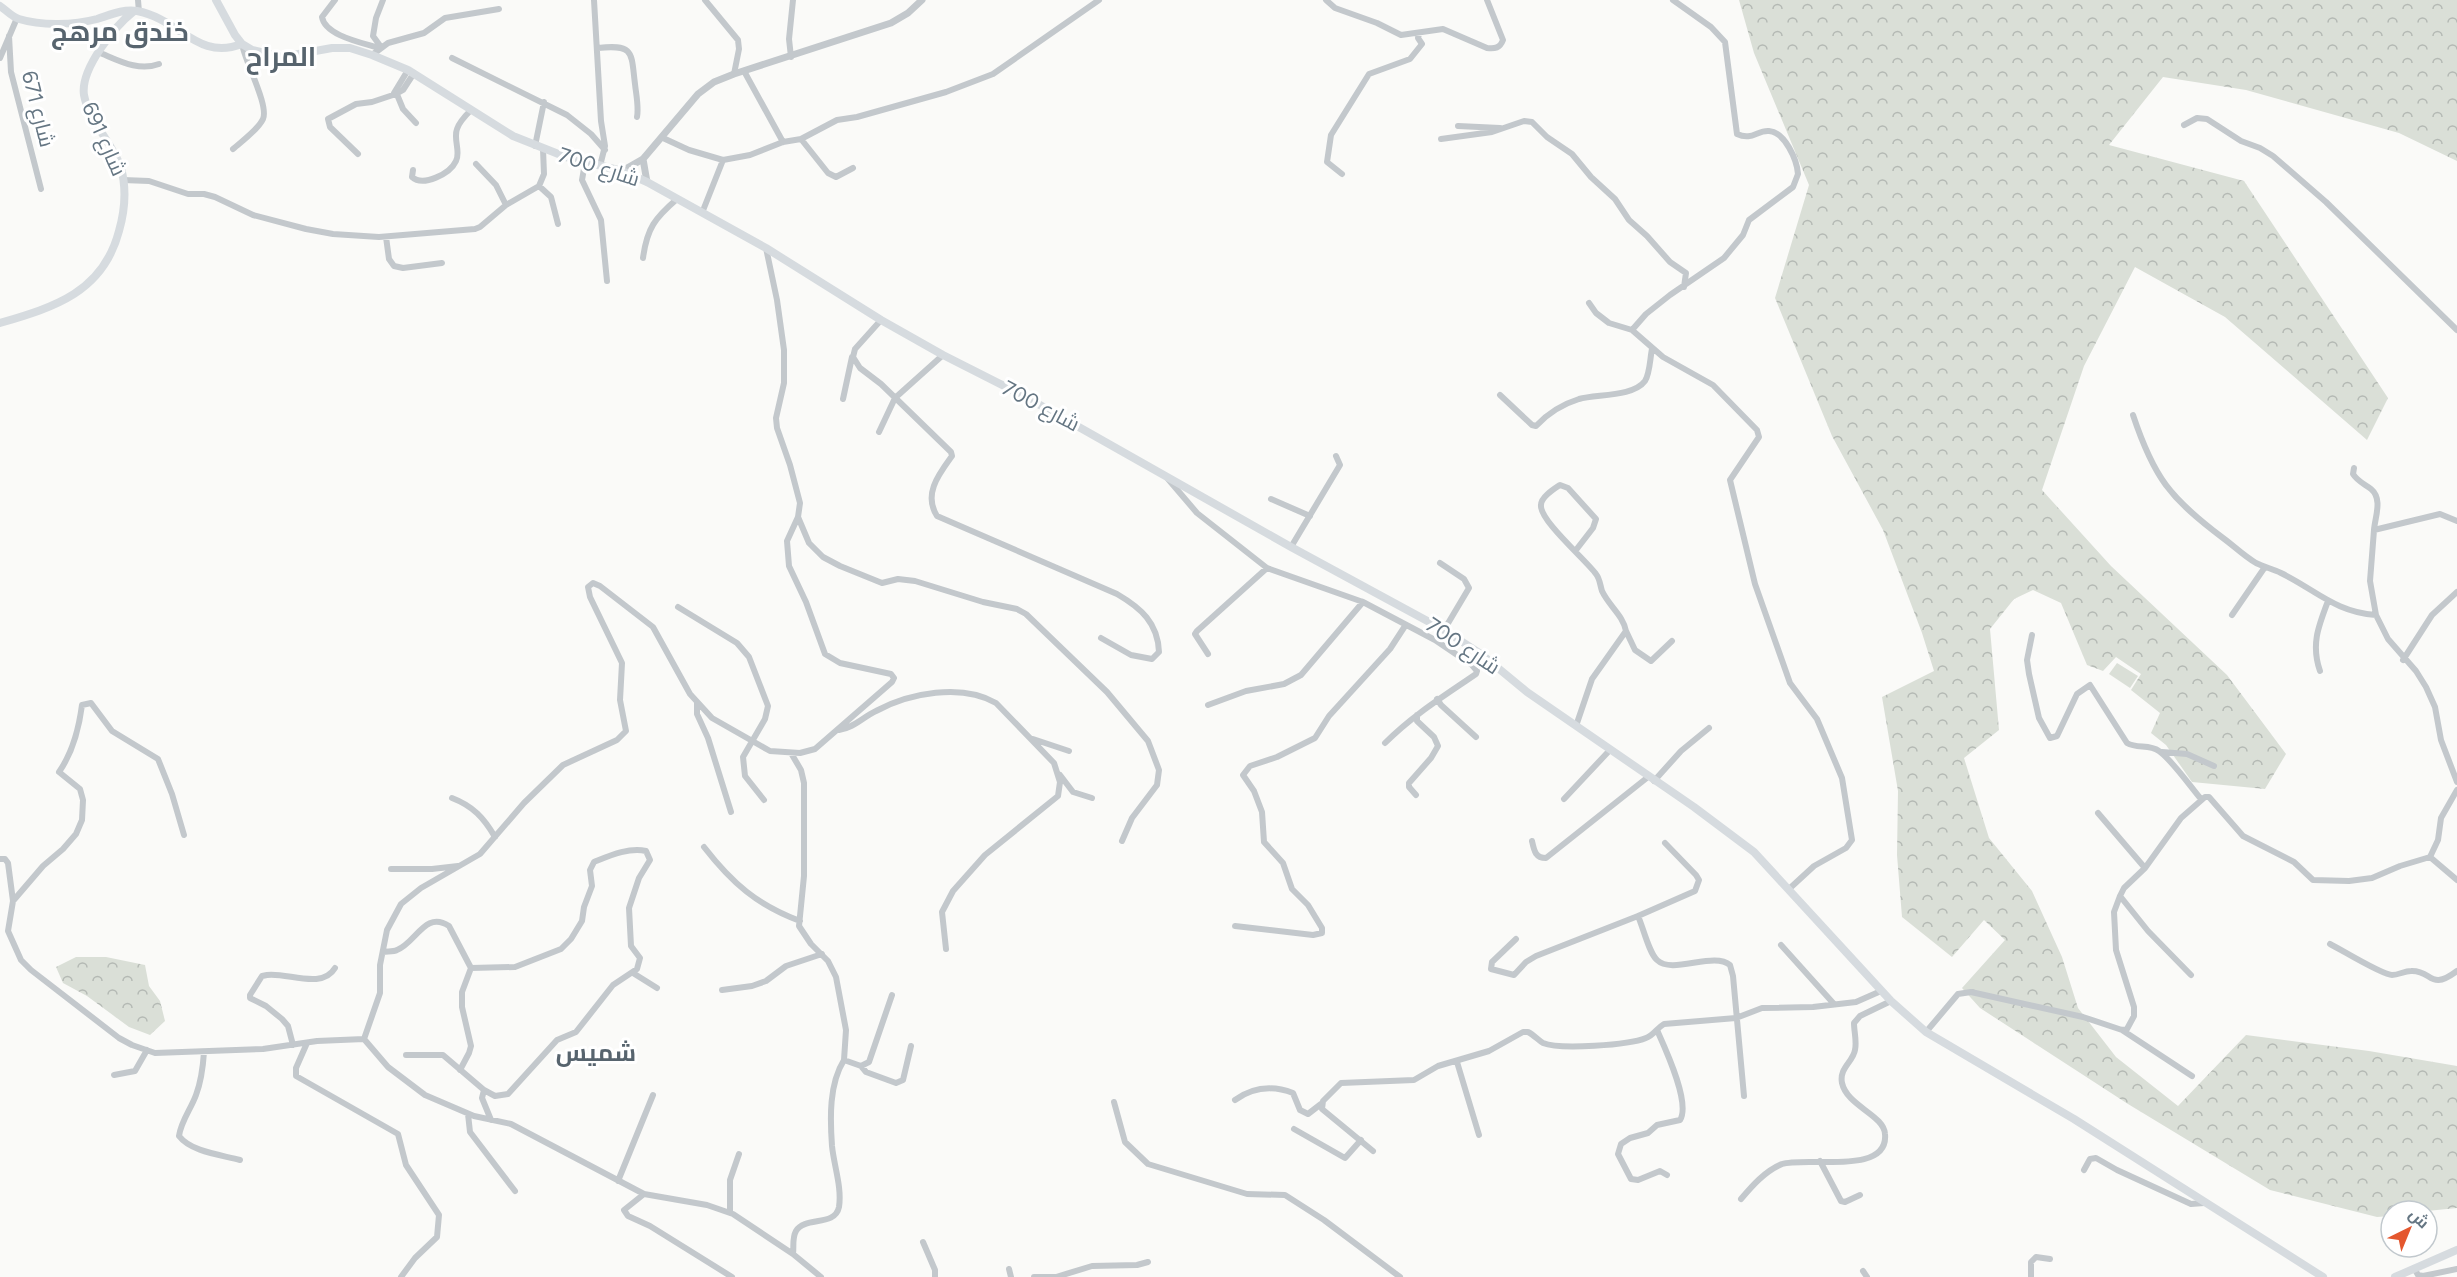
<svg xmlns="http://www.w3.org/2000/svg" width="2457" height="1277" viewBox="0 0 2457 1277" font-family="Figtree,Cairo,sans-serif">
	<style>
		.grass { fill: #dadfd7 }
		.forest { fill: url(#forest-crowns) }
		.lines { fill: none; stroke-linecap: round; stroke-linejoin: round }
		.minor { stroke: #c3c8cc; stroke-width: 6 }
		.tertiary { stroke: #c3c8cc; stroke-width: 7 }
		.secondary { stroke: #d6dbdf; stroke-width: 8 }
		.labels { text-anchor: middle; stroke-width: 6; stroke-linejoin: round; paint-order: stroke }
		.street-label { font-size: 21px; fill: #657683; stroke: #fff }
		.quarter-label { font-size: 24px; font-weight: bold; fill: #57646e; stroke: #fff }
		.district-label { font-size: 27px; font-weight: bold; fill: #57646e; stroke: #fff }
	</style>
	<defs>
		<pattern id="forest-crowns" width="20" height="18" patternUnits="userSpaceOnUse" patternTransform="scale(1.5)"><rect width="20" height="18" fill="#dadfd7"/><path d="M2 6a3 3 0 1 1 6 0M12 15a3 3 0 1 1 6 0" fill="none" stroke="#b4b9b4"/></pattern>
	</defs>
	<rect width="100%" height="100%" fill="#fafaf8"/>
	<path class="grass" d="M 2117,663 L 2138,676 L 2130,688 L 2109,674 Z"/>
	<path class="forest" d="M 1739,0 L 2457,0 L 2457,161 L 2399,133 L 2246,90 L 2163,77 L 2109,145 L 2244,181 L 2388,398 L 2367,440 L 2225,317 L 2135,267 L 2084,366 L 2042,490 L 2111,566 L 2227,675 L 2286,754 L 2265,789 L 2192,782 L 2166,745 L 2151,733 L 2160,713 L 2131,690 L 2141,674 L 2116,657 L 2103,671 L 2087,665 L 2061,603 L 2033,590 L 2014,599 L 1990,629 L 1999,730 L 1964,758 L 1989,838 L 2032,891 L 2062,957 L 2078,1008 L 2116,1057 L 2178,1106 L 2246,1035 L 2369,1051 L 2457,1066 L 2457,1208 L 2427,1211 L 2391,1211 L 2391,1216 L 2377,1217 L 2270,1190 L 2128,1104 L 1980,1008 L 1962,988 L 2005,940 L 1984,920 L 1952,957 L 1902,917 L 1897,855 L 1898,791 L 1882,697 L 1934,671 L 1922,633 L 1883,530 L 1832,436 L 1775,298 L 1809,185 L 1754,53 Z
		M 76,957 L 106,957 L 145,965 L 149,986 L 160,1001 L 165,1021 L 150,1035 L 129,1027 L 87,996 L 63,983 L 56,967 Z"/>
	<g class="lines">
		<path class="minor" d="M 138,0 L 139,12
			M 335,0 L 322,17 C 325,36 364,43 379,48
			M 594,0 L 601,121 L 605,146 L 600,166
			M 705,0 L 738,40 L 739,49 L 734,74
			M 1326,0 L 1335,8 L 1377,23 L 1401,35 L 1443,29 L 1487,48 C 1495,49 1500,48 1503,40 L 1487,0
			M 9,36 L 11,72 L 41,189
			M 381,47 L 373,36 L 376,18 L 383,0
			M 598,48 C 635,44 631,53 635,84 C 636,94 639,107 637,117
			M 98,52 C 118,60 138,72 159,64
			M 372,55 L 388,43 L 424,33 L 445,18 L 499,9
			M 791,57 L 789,39 L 793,0
			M 0,58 L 17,18
			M 452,58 L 567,115 L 591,134 L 605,150
			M 744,71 L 783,142
			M 396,92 L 403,109 L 416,123
			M 394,93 L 408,70
			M 2184,125 L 2197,118 L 2207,119 L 2241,141 L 2260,148 L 2273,156 L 2326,202 L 2457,330
			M 1458,126 L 1500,128
			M 663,138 L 689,150 L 723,160 L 750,155 L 783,142 L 801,139 L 837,120 L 857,117 L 946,92 L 993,74 L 1099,0
			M 801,139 L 828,173 L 836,177 L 853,168
			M 1441,139 L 1492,132 L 1524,121 L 1532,122 L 1547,137 L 1572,154 L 1591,177 L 1615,199 L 1629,220 L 1647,236 L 1670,262 L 1686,273 L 1684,287
			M 535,146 L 544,102
			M 233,149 C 242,141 258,130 263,119 C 269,105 245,62 242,44
			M 358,154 L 330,127 L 328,119 L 356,104 L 372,102 L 396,94 L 403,90 L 414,73
			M 585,163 L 582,180 L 601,220 L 607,281
			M 476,164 L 496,185 L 506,205
			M 413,170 L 412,177 C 423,187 450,174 456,161 C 461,152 453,139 457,129 C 459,122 466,115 471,110
			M 1342,174 L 1327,162 L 1331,135 L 1369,74 L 1410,59 L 1422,44 L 1418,38 L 1419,34
			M 123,180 L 149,181 L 188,194 L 204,194 L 215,197 L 253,215 L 306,229 L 333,234 L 379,237 L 475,229 L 480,227 L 506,205 L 539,186 L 544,174 L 543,149
			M 539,186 L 551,197 L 558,224
			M 702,213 L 723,160
			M 386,237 L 389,259 L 394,266 L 403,268 L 442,263
			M 766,248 L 777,300 L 784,350 L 784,383 L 776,418 L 777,428 L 790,465 L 800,503 L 798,517 L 787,541 L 789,566 L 806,602 L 825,654 L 840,663 L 891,674 L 894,678 L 892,682 L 815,749 L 800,753 L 770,751 L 712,718 L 690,694 L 653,627 L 600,586 L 593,583 L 588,587 L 590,597 L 622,663 L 620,700 L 626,731 L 617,740 L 563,765 L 524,803 L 480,854 L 421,888 L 401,904 L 387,930 L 380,965 L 380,993 L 364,1039 L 388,1067 L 425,1095 L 474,1116 L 511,1124 L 644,1194 L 707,1205 L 733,1214 L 793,1254
			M 643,258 C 647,228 655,218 677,199
			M 1589,303 L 1596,313 L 1609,323 L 1632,330 L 1663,357 L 1713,385 L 1757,430 L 1759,437 L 1730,480 L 1755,584 L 1790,683 L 1817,719 L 1842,778 L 1852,840 L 1846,848 L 1814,866 L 1789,889
			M 881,320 L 855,349 L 853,357 L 860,368 L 881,384 L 951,452 L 952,456 C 939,474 923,494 937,516 L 1117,594 C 1141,608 1158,623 1159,652 L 1152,659 L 1131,655 L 1101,638
			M 1632,330 L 1646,314 L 1670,295 L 1724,258 L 1743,235 L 1749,220 L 1793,187 L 1798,174 C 1797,160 1785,132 1769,131 C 1757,130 1752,141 1737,134 L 1725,42 L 1711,27 L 1673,0
			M 1500,395 L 1532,425 L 1536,426 C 1548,413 1563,404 1579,399 C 1597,394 1633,397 1645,381 C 1650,373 1650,358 1652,349
			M 843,399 L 852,357
			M 2133,415 C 2154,478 2170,498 2223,538 C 2234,546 2244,556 2256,563 C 2264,567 2273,569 2281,573 C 2316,590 2335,612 2376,615
			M 879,432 L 895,398 L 943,355
			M 2354,468 L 2353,474 C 2358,482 2365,484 2371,489 C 2383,499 2375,517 2374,530
			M 1168,479 L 1197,513 L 1267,568 L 1363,602 L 1435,640 L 1472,665 L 1481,654
			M 1271,499 L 1310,516
			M 798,517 L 809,543 L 823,557 L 840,566 L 882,583 L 898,579 L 915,581 L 983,602 L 1017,609 L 1026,614 L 1107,692 L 1148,741 L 1159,770 L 1157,785 L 1132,818 L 1122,841
			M 2457,521 L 2440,514 L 2374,530 L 2370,581 L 2376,615 L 2388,639 L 2416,671 L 2426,687 L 2435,707 L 2441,740 L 2457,782
			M 1291,547 L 1340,465 L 1336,456
			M 1440,563 L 1464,579 L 1469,588 L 1444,630
			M 678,607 L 737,643 L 749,657 L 768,706 L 765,719 L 743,757 L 745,776 L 764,800
			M 2232,615 L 2265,567
			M 1626,631 L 1635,650 L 1651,661 L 1672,641
			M 2032,635 L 2027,660 L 2029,674 L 2039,718 L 2050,738 L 2057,736 L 2077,694 L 2090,685 L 2127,743 C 2137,749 2149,744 2159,751 C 2171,759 2190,786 2201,799
			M 1208,654 L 1195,634 L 1197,631 L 1267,568
			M 2403,660 L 2432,615 L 2457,592
			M 2320,671 C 2311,645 2318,627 2328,601
			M 1437,699 L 1441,705 L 1476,737
			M 697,703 L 697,714 L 708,738 L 731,812
			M 1208,705 L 1246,691 L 1284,684 L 1301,675 L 1363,602
			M 1576,726 L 1592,679 L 1626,631 C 1623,615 1609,606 1602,591 C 1600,585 1600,579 1596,574 C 1586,560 1539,520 1541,505 C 1541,497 1554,489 1560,485 L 1568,488 L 1596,519 L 1593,528 L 1576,550
			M 839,730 C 854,728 863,717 876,711 C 909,693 962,683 996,703 L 1054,763 L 1060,782 L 1058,796 L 985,855 L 953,891 L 942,912 L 946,949
			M 1033,739 L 1069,751
			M 1385,743 C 1413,715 1444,696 1476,674 L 1477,671 L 1472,665
			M 2162,752 L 2187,754 L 2214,766
			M 791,753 L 801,770 L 804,783 L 804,876 L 799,926 L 811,944 L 828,961 L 836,977 L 846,1030 L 844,1060
			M 1060,775 L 1073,792 L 1092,798
			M 1654,781 L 1681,751 L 1709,728
			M 2457,790 L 2441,818 L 2438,840 L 2430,857 L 2457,880
			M 1416,795 L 1409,787 L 1409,783 L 1431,758 L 1438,746 L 1434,737 L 1417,721 L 1417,715
			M 452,798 C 473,806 484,818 495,837
			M 1564,799 L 1609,751
			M 2098,813 L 2145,868
			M 184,835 L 172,794 L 158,759 L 112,731 L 91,703 L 82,705 C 79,728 73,752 59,772 L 80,789 L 83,800 L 82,820 L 76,834 L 63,849 L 43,866 L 13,901 L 8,931 L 21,960 L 31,970 L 119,1038 L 132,1045 L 155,1053 L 263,1049 L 317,1041 L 364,1039
			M 1532,841 C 1534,850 1535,858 1546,858 L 1648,777
			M 704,847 C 732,883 757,905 800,921
			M 0,859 L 5,859 L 8,863 L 13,901
			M 391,869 L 432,869 L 458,866
			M 2120,896 L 2148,931 L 2191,975
			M 1638,916 C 1643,927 1649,953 1657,960 C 1672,975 1714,951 1730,965 L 1733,976 L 1744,1096
			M 1235,926 L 1313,935 L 1322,933 L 1322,928 L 1308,905 L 1292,889 L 1283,863 L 1264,842 L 1262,812 L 1254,791 L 1243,775 L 1250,766 L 1277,757 L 1315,738 L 1329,716 L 1390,649 L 1405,626
			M 1516,939 L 1492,962 L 1491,969 L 1514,975 L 1526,962 L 1536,956 L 1638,916 L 1695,891 L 1699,880 L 1696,875 L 1665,843
			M 2330,944 C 2342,950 2382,975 2392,975 C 2399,975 2404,971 2411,971 C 2433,970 2429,992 2457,971
			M 1781,945 L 1834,1004
			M 383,952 C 387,951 393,952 397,950 C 416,943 425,910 449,926 L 471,968 L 515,967 L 561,949 L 571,939 L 582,921 L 584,907 L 592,886 L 590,870 L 594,862 C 609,856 629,847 646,851 L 650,860 L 639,878 L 629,908 L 631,946 L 640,958 L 637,969 L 613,985 L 576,1032 L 557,1040 L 508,1094 L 495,1096 L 484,1090
			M 633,973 L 657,988
			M 722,990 L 752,986 L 766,981 L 786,966 L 822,954
			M 1657,1030 C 1665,1048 1691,1103 1680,1120 L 1657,1125 L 1648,1133 L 1630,1138 L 1621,1144 L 1618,1154 L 1631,1179 L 1638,1180 L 1660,1171 L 1667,1175
			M 2122,1030 L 2192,1076
			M 1926,1032 L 1958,994 L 1971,992 L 2083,1017 L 2122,1030 L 2127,1029 L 2134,1016 L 2134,1007 L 2116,950 L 2114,912 L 2120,896 L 2124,888 L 2145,868 L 2181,818 L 2205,797 L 2209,797 L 2243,836 L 2294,862 L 2313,880 L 2349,881 L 2372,878 L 2400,866 L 2430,857
			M 307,1043 L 296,1068 L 296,1076 L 398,1134 L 406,1165 L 439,1215 L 437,1237 L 415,1258 L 401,1277
			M 293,1045 L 288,1026 L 282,1019 L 266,1006 L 250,998 L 250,995 L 262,976 L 267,975 C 287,972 322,990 335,968
			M 204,1052 C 203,1067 201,1082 196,1095 C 191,1109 181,1121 179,1136 C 191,1152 222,1155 240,1160
			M 406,1055 L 443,1055 L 484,1090 L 482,1098 L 491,1120
			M 1457,1062 L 1479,1135
			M 861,1066 L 866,1072 L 896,1083 L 903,1080 L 911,1046
			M 460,1070 L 469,1053 L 471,1046 L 462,1007 L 462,992 L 471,968
			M 114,1075 L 135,1071 L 147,1050
			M 1235,1100 C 1253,1087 1272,1085 1293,1093 L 1300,1110 L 1308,1114 L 1321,1104
			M 1114,1102 L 1125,1142 L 1148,1164 L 1247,1194 L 1285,1195 L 1324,1220 L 1400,1277
			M 468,1114 L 470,1132 L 515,1191
			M 1294,1129 L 1345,1158 L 1361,1140
			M 1373,1151 L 1322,1109 L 1323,1101 L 1341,1083 L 1414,1080 L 1438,1066 L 1489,1051 L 1523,1032 L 1528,1032 C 1534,1035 1538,1040 1543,1043 C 1560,1050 1629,1045 1646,1038 C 1654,1035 1657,1028 1664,1024 L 1736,1018 L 1762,1008 L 1813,1007 L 1856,1002 L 1881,991
			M 1820,1161 L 1841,1201 L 1845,1202 L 1860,1195
			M 2084,1170 L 2090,1159 L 2096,1158 L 2117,1170 L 2191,1204 L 2204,1203
			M 618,1181 L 653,1095
			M 644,1194 L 624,1210 L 628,1216 L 650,1226 L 732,1277
			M 1741,1199 C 1752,1186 1765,1171 1782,1164 C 1806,1156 1889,1176 1885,1134 C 1884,1115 1847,1106 1842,1083 C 1839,1068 1853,1062 1855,1050 C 1857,1041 1854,1032 1854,1023 L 1860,1016 L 1891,1001
			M 730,1213 L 730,1180 L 739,1154
			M 923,1242 L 935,1270 L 935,1277
			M 2414,1268 L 2418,1275 L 2423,1276 L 2457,1269
			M 1009,1269 L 1011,1277
			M 1863,1271 L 1867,1277
			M 821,1277 L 793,1254 C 794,1246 792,1238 796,1231 C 805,1216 835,1227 839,1207 C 842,1187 834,1166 832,1146 C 830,1118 829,1084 844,1060 L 861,1066 L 869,1062 L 892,995
			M 1034,1277 L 1056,1277 L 1092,1266 L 1137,1265 L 1148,1262
			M 2031,1277 L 2031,1262 L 2036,1257 L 2050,1259"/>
		<path class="tertiary" d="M 643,159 L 647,182
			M 622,171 L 643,159 L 698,94 L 714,82 L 734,74 L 891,23 L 908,13 L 922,0"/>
		<path class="secondary" d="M 216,0 L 235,35 L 242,44 L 252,50 L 282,57 L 332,48 L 350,48 L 372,55 L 408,70 L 513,136 L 566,157 L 622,171 L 647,182 L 766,248 L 881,320 L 943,355 L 1024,396 L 1291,547 L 1444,630 L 1481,654 L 1527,692 L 1694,807 L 1754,852 L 1891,1001 L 1926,1032 L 2074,1119 L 2323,1277
			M 0,6 C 6,10 12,17 19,19 C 42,26 74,25 97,19 C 110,15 122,9 137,11 C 180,19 197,61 242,44
			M 0,323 C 55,307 103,292 119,231 C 125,210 127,190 121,168 C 113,143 89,122 84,95 C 80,69 115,26 134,11
			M 2395,1277 L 2457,1250"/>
	</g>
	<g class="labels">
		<g class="street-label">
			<text transform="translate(38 109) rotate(76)" y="7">شارع 671</text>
			<text transform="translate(104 139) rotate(66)" y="7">شارع 691</text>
			<text transform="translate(599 167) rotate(18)" y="7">شارع 700</text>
			<text transform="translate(1041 406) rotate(28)" y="7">شارع 700</text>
			<text transform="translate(1463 646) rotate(34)" y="7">شارع 700</text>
		</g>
		<g class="quarter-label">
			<text x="596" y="1061">شميس</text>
		</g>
		<g class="district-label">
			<text x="120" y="41">خندق مرهج</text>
			<text x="281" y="66">المراح</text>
		</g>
	</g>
	<g transform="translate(2409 1229) rotate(43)"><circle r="28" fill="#ffffff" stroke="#c1c8cd" stroke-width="1.5"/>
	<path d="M0-4.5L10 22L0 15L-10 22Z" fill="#e4572e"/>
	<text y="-9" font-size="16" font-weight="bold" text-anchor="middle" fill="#657683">ش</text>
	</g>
</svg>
